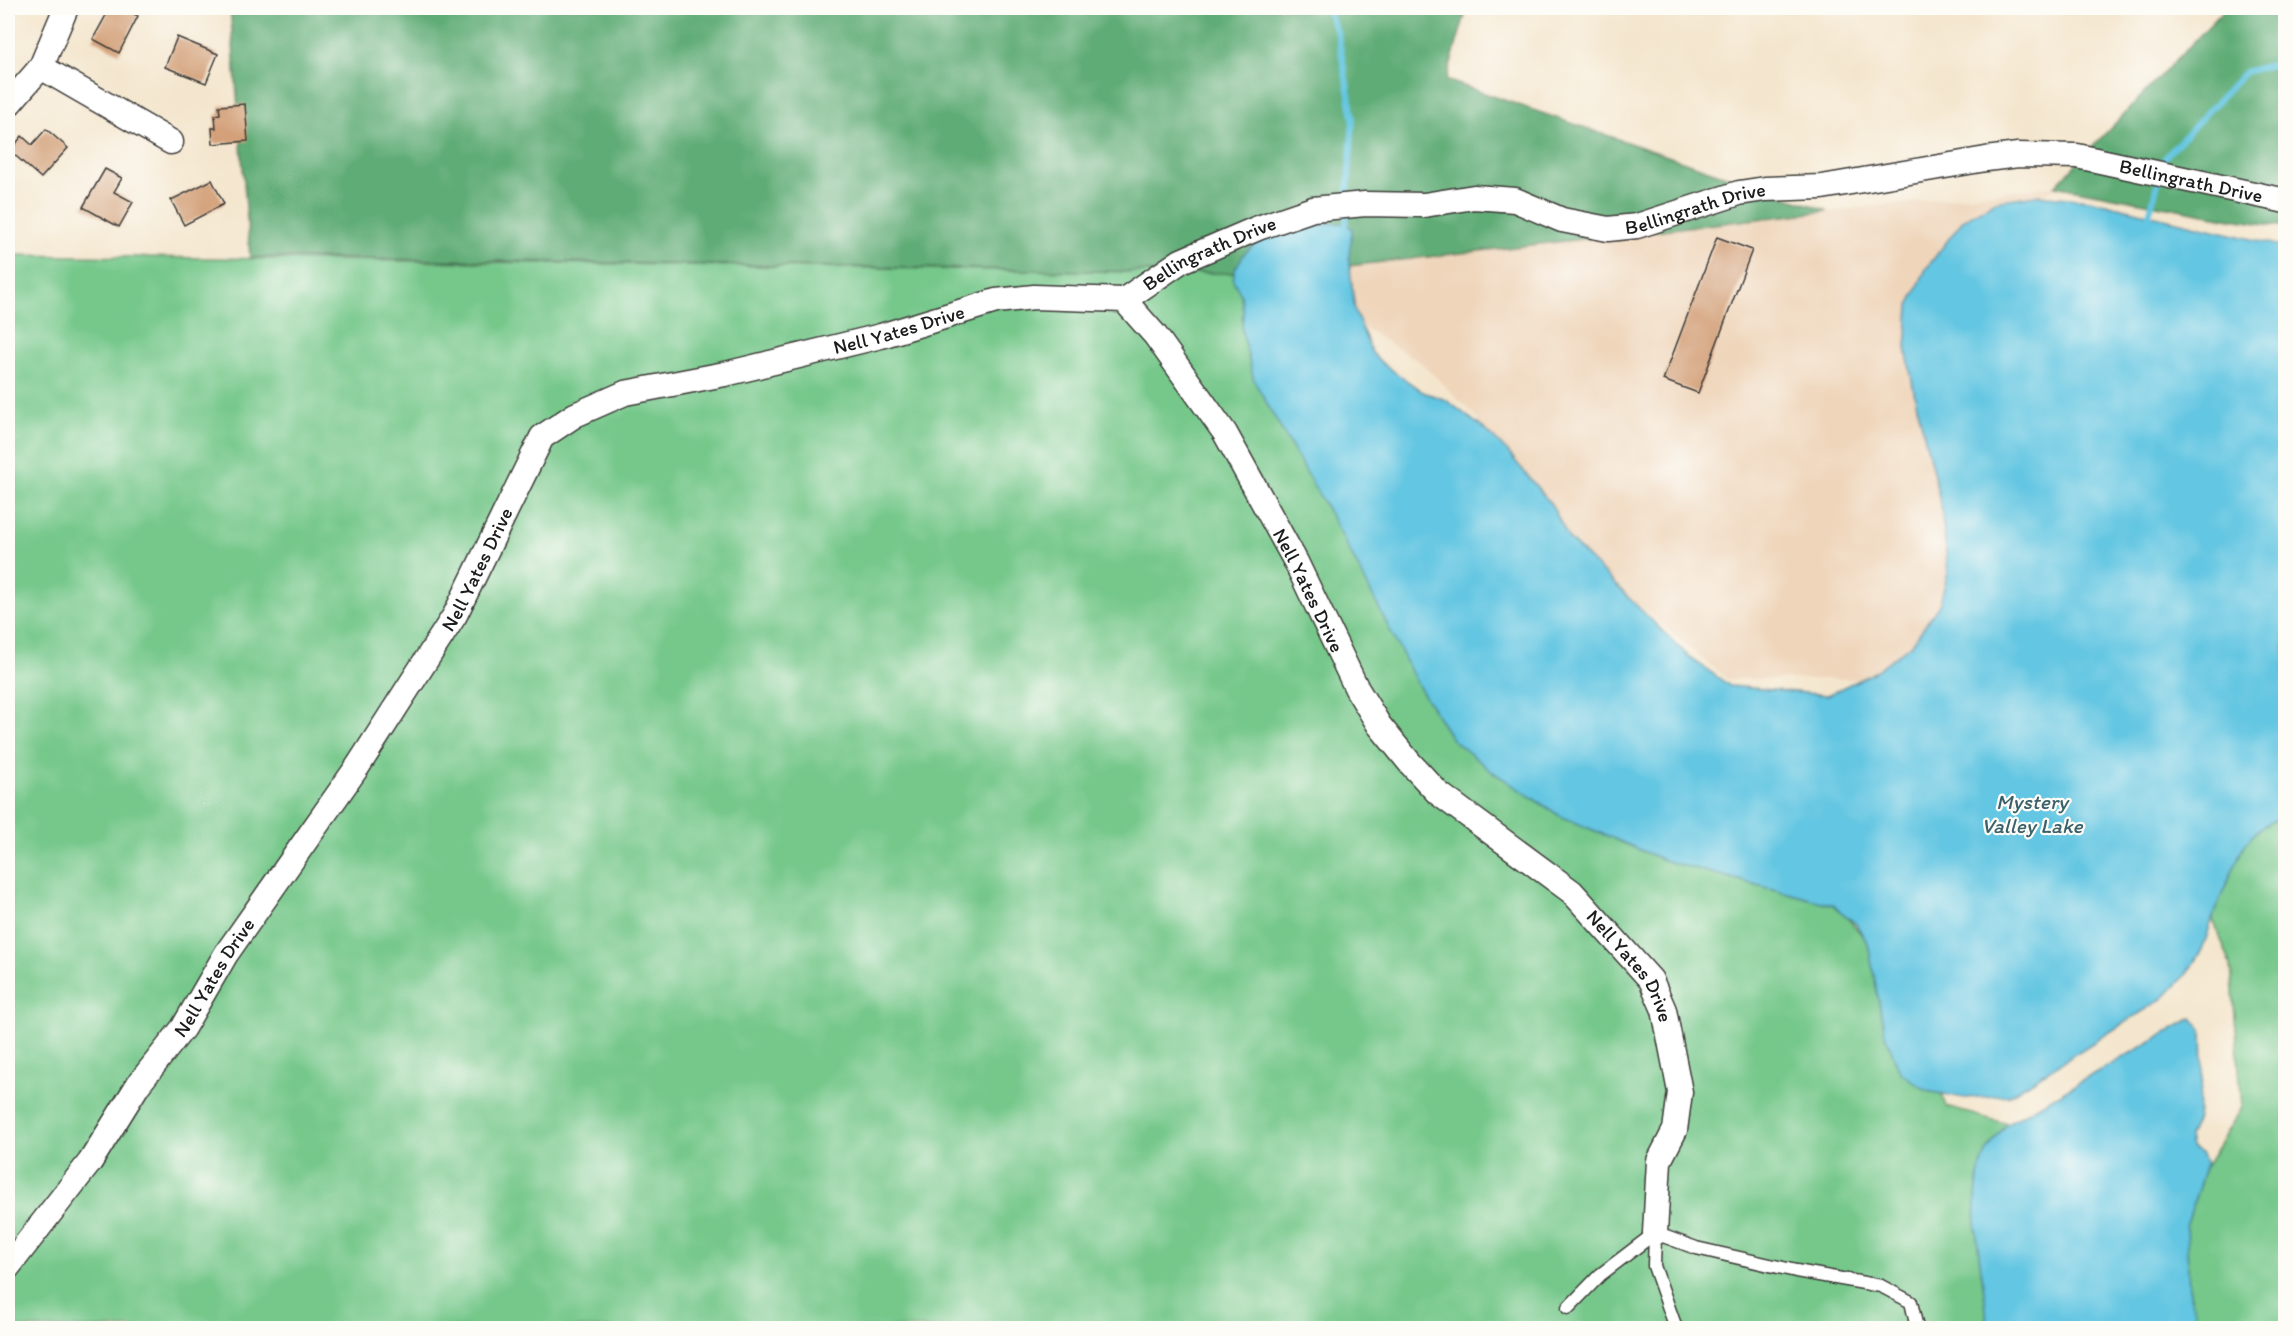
<svg xmlns="http://www.w3.org/2000/svg" width="2293" height="1336" viewBox="0 0 2293 1336" font-family="Itim,sans-serif">
	<style>
		.built { fill: #efd6bb }
		.green { fill: #74c78a; stroke: #487253; stroke-width: 1.5 }
		.forest { fill: #5fac76; stroke: #3e6449; stroke-width: 1.5 }
		.water { fill: #64c6e2; stroke: #40717f; stroke-width: 1.5 }
		.lines { fill: none; stroke-linecap: round; stroke-linejoin: round }
		.stream { stroke: #64c6e2; stroke-width: 6 }
		.building { fill: #d3a079 }
		.service-casing { stroke: #3c3a37; stroke-width: 15 }
		.minor-casing { stroke: #3c3a37; stroke-width: 27 }
		.service { stroke: #fff; stroke-width: 12 }
		.minor { stroke: #fff; stroke-width: 24 }
		.labels { text-anchor: middle; stroke-width: 4.5; stroke-linejoin: round; paint-order: stroke }
		.street-label { font-size: 20px; fill: #1c1c1c; stroke: #fdfcf7 }
		.water-label { font-size: 21px; font-style: italic; fill: #39606b; stroke: #fdfcf7 }
	</style>
	<rect width="100%" height="100%" fill="#fdfcf7"/>
	<filter id="ink" filterUnits="userSpaceOnUse"><feTurbulence type="fractalNoise" baseFrequency=".0167" numOctaves="2"/><feDisplacementMap in="SourceGraphic" scale="12" xChannelSelector="R" yChannelSelector="G"/><feConvolveMatrix kernelMatrix="1 2 1 2 8 2 1 2 1" color-interpolation-filters="sRGB"/></filter>
	<filter id="wash" filterUnits="userSpaceOnUse"><feTurbulence type="fractalNoise" baseFrequency=".008" numOctaves="4" result="noise"/><feDisplacementMap in="SourceGraphic" scale="24" xChannelSelector="R" yChannelSelector="G"/><feGaussianBlur stdDeviation="1.35" result="paint"/><feColorMatrix in="noise" values="0 0 0 0 0 0 0 0 0 0 0 0 0 0 0 0 0 1.4 0 .05"/><feComposite in="paint" operator="in"/></filter>
	<g filter="url(#wash)">
		<rect width="100%" height="100%" fill="#f4e6ce"/>
		<path class="built" d="M 2055,186 L 1979,251 L 1957,526 L 1936,625 L 1870,679 L 1727,679 L 1595,569 L 1508,481 L 1475,416 L 1420,362 L 1277,274 Z"/>
		<path class="green" d="M 8,255 L 1277,274 L 1814,877 L 1913,997 L 1946,1107 L 2023,1128 L 2050,1328 L 8,1328 Z
			M 2285,756 L 2285,1328 L 2183,1328 L 2165,1249 L 2188,1195 L 2242,1107 L 2231,965 L 2209,909 Z"/>
		<path class="forest" d="M 230,8 L 1467,8 L 1446,80 L 1828,211 L 1278,274 L 250,257 Z
			M 2226,8 L 2285,8 L 2285,227 L 2231,219 L 2055,186 Z"/>
		<path class="water" d="M 2036,195 L 2089,200 L 2285,247 L 2285,814 L 2260,828 L 2244,845 L 2216,908 L 2203,948 L 2186,975 L 2164,998 L 2010,1095 L 1965,1098 L 1927,1091 L 1900,1072 L 1885,1034 L 1868,944 L 1856,924 L 1833,905 L 1666,861 L 1560,816 L 1491,771 L 1451,738 L 1418,685 L 1339,530 L 1254,381 L 1242,331 L 1243,312 L 1241,295 L 1233,280 L 1235,269 L 1244,254 L 1260,240 L 1278,231 L 1310,224 L 1346,223 L 1352,229 L 1349,259 L 1355,311 L 1372,353 L 1382,363 L 1423,392 L 1446,400 L 1487,431 L 1508,452 L 1551,504 L 1569,539 L 1687,655 L 1730,686 L 1827,695 L 1871,674 L 1912,644 L 1939,605 L 1948,573 L 1941,505 L 1915,397 L 1906,348 L 1909,306 L 1926,269 L 1963,220 L 1996,201 Z
			M 2192,1018 L 2202,1030 L 2203,1070 L 2197,1119 L 2189,1137 L 2191,1148 L 2201,1153 L 2206,1165 L 2186,1226 L 2189,1288 L 2198,1328 L 1987,1328 C 1986,1272 1963,1211 1985,1155 C 1989,1145 1999,1134 2006,1125 L 2010,1122 Z"/>
		<g class="lines">
			<path class="stream" d="M 1326,8 L 1338,34 L 1353,118 L 1347,201
				M 2161,170 L 2165,157 L 2245,72 L 2286,61
				M 2149,214 L 2159,180
				M 1346,223 L 1347,211"/>
		</g>
		<g id="blocks">
			<path class="building" d="M 110,8 L 122,8 L 138,16 L 119,53 L 93,39 Z
				M 177,37 L 218,54 L 206,83 L 165,67 Z
				M 245,104 L 248,141 L 213,144 L 212,128 L 216,128 L 215,115 L 220,114 L 219,106 Z
				M 46,129 L 68,148 L 41,178 L 10,151 L 22,136 L 32,145 Z
				M 105,169 L 122,178 L 114,192 L 133,202 L 119,227 L 83,207 Z
				M 212,180 L 224,204 L 184,225 L 171,200 Z
				M 1717,237 L 1752,250 L 1698,393 L 1663,380 Z"/>
		</g>
	</g>
	<g filter="url(#ink)">
		<use href="#blocks" fill-opacity="0" stroke="#3c3a37" stroke-width="1.5"/>
		<g class="lines">
			<defs>
				<path id="service" d="M 1655,1233 L 1696,1248 L 1796,1271 L 1881,1286 L 1911,1302 L 1917,1328
					M 1655,1233 L 1654,1266 L 1676,1328
					M 1568,1308 L 1600,1275 L 1655,1233"/>
				<g id="minor">
					<path d="M 41,67 L 171,142"/>
					<path d="M 8,105 L 41,67 L 66,8"/>
					<path id="s1" d="M 1124,300 L 1181,261 L 1258,228 L 1313,209 L 1365,204 L 1424,205 L 1474,197 L 1515,200 L 1562,220 L 1608,229 L 1637,226 L 1739,193 L 1765,189 L 1822,187 L 1986,159 L 2018,155 L 2077,156 L 2286,201"/>
					<path id="s2" d="M 8,1267 L 90,1162 L 138,1085 L 183,1028 L 226,954 L 358,766 L 455,615 L 542,437 L 575,415 L 625,393 L 725,374 L 881,336 L 996,301 L 1034,297 L 1124,300 L 1155,335 L 1225,433 L 1296,562 L 1357,689 L 1379,725 L 1410,763 L 1438,793 L 1572,892 L 1651,980 L 1664,1010 L 1680,1092 L 1675,1130 L 1659,1161 L 1655,1233"/>
				</g>
			</defs>
			<use href="#service" class="service-casing"/>
			<use href="#minor" class="minor-casing"/>
			<use href="#service" class="service"/>
			<use href="#minor" class="minor"/>
		</g>
	</g>
	<g class="labels">
		<g class="street-label">
			<text dy="7" stroke="none"><textPath href="#s1" startOffset="1106">Bellingrath Drive</textPath></text>
			<text dy="7" stroke="none"><textPath href="#s1" startOffset="602">Bellingrath Drive</textPath></text>
			<text dy="7" stroke="none"><textPath href="#s1" startOffset="98">Bellingrath Drive</textPath></text>
			<text dy="7" stroke="none"><textPath href="#s2" startOffset="1365">Nell Yates Drive</textPath></text>
			<text dy="7" stroke="none"><textPath href="#s2" startOffset="842">Nell Yates Drive</textPath></text>
			<text dy="7" stroke="none"><textPath href="#s2" startOffset="1940">Nell Yates Drive</textPath></text>
			<text dy="7" stroke="none"><textPath href="#s2" startOffset="2444">Nell Yates Drive</textPath></text>
			<text dy="7" stroke="none"><textPath href="#s2" startOffset="356">Nell Yates Drive</textPath></text>
		</g>
		<g class="water-label">
			<text x="2032" y="809">Mystery<tspan x="2032" dy="24">Valley Lake</tspan></text>
		</g>
	</g>
	<rect width="2293" height="1336" fill="none" stroke="#fdfcf7" stroke-width="30"/>
</svg>
